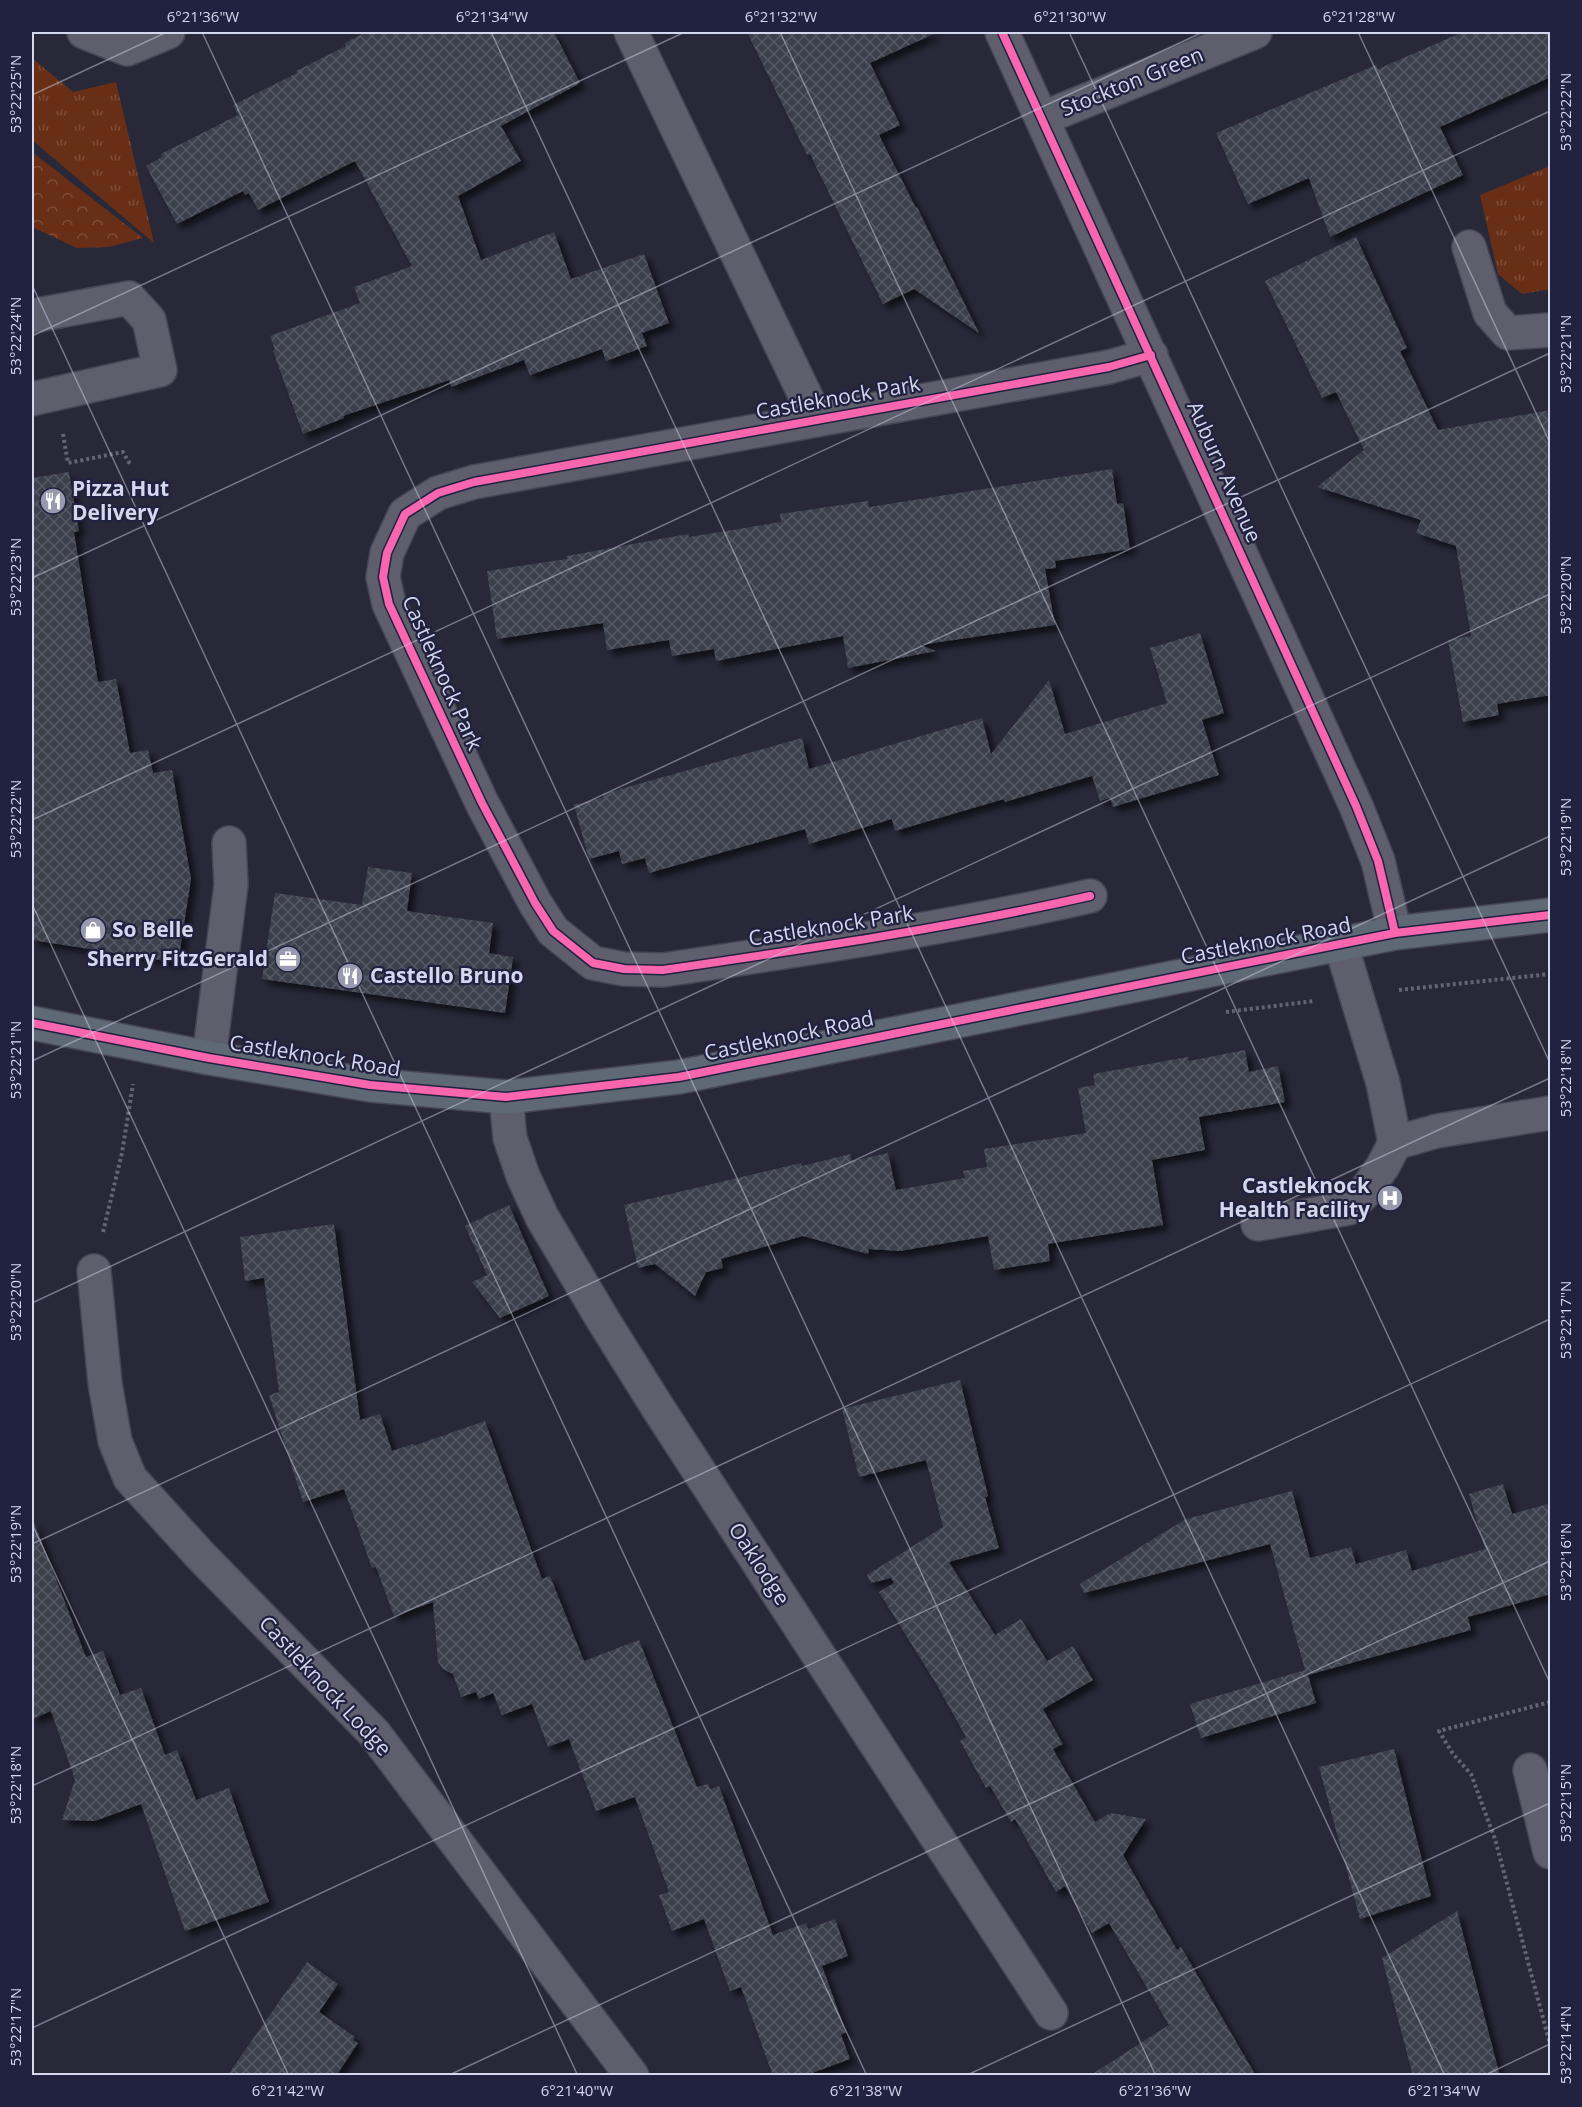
<svg xmlns="http://www.w3.org/2000/svg" width="1582" height="2107" viewBox="0 0 1582 2107" font-family="'Open Sans',sans-serif">
	<style>
		.grass { fill: url(#grass-tufts) }
		.forest { fill: url(#forest-crowns) }
		.building { fill: url(#building-cross-hatch); filter: url(#shadow) }
		.lines { fill: none; stroke-linecap: round; stroke-linejoin: round }
		.minor-casing { stroke: #454555; stroke-width: 36 }
		.major-casing { stroke: #454555; stroke-width: 36 }
		.path { stroke: #646472; stroke-width: 4; stroke-dasharray: 3 3; stroke-linecap: butt }
		.minor { stroke: #5e5e6c; stroke-width: 33 }
		.major { stroke: #5f6875; stroke-width: 33 }
		.cycleway-casing { stroke: #212140; stroke-width: 11 }
		.cycleway { stroke: #f766af; stroke-width: 8 }
		.ticks { fill: none; stroke: #d5d7ec; stroke-width: 1.5; stroke-opacity: 0.45 }
		.labels { text-anchor: middle; stroke-width: 4.5; stroke-linejoin: round; paint-order: stroke }
		.street-label { font-size: 21px; fill: #d5d7ec; stroke: #212140 }
		.poi-label { font-size: 21px; font-weight: bold; fill: #d5d7ec; stroke: #212140; text-anchor: start }
		.neatline { fill: none; stroke: #d5d7ec; stroke-width: 2 }
		.ticks-label { font-size: 15px; text-anchor: middle; fill: #d5d7ec }
	</style>
	<defs>
		<pattern id="grass-tufts" width="24" height="20" patternUnits="userSpaceOnUse" patternTransform="scale(1.5)"><rect width="24" height="20" fill="#692f16"/><path d="M3 7l-1-3M5 7V3M7 7l1-3M15 17l-1-3M17 17v-4M19 17l1-3" fill="none" stroke="#7e4c38"/></pattern>
		<pattern id="forest-crowns" width="20" height="18" patternUnits="userSpaceOnUse" patternTransform="scale(1.5)"><rect width="20" height="18" fill="#692f16"/><path d="M2 6a3 3 0 1 1 6 0M12 15a3 3 0 1 1 6 0" fill="none" stroke="#7e4c38"/></pattern>
		<pattern id="building-cross-hatch" width="8" height="8" patternUnits="userSpaceOnUse" patternTransform="scale(1.5)"><rect width="8" height="8" fill="#3b3f4c"/><path d="M0 0l8 8M0 8l8-8" fill="none" stroke="#565a66"/></pattern>
		<filter id="shadow"><feDropShadow dx="5.5" dy="5.5" stdDeviation="3" flood-color="#0009"/></filter>
	</defs>
	<rect width="100%" height="100%" fill="#282839"/>
	<path class="grass" d="M 32,58 L 73,92 L 116,82 L 154,243 L 32,140 Z
		M 1550,166 L 1550,289 L 1522,294 L 1498,274 L 1480,195 Z"/>
	<path class="forest" d="M 32,152 L 143,238 L 109,247 L 77,248 L 32,227 Z"/>
	<path class="building" d="M 366,32 L 554,32 L 580,83 L 501,126 L 521,161 L 458,196 L 481,260 L 554,232 L 571,279 L 644,254 L 669,323 L 642,333 L 647,346 L 606,361 L 602,349 L 530,375 L 524,360 L 451,387 L 449,380 L 343,416 L 344,418 L 303,434 L 273,351 L 275,350 L 270,336 L 360,303 L 354,287 L 412,266 L 355,161 L 258,210 L 249,193 L 245,195 L 243,191 L 177,224 L 146,166 L 162,157 L 161,154 L 238,115 L 233,105 L 297,73 L 296,71 L 346,46 L 345,43 Z
		M 747,32 L 938,32 L 870,63 L 900,125 L 879,135 L 916,208 L 917,207 L 979,333 L 914,289 L 883,304 L 810,154 L 807,155 Z
		M 1463,32 L 1551,32 L 1551,77 L 1440,127 L 1463,175 L 1330,237 L 1309,178 L 1248,204 L 1216,133 L 1376,65 L 1378,69 Z
		M 1356,237 L 1407,348 L 1400,351 L 1438,430 L 1551,410 L 1551,695 L 1497,704 L 1499,715 L 1463,722 L 1448,640 L 1471,636 L 1456,546 L 1416,533 L 1421,520 L 1317,487 L 1364,450 L 1336,392 L 1322,398 L 1265,281 Z
		M 1112,469 L 1117,504 L 1123,503 L 1130,549 L 1055,561 L 1056,568 L 1045,569 L 1055,625 L 920,645 L 936,651 L 848,668 L 843,636 L 716,661 L 714,649 L 672,656 L 669,640 L 607,650 L 603,623 L 497,639 L 487,571 L 567,559 L 567,556 L 688,534 L 689,537 L 781,522 L 780,514 L 868,501 L 869,507 Z
		M 69,472 L 79,531 L 74,532 L 98,682 L 116,679 L 130,753 L 148,750 L 153,773 L 172,770 L 191,879 L 178,963 L 32,940 L 32,478 Z
		M 1200,633 L 1224,713 L 1202,720 L 1219,775 L 1113,807 L 1110,798 L 1100,801 L 1092,776 L 1005,802 L 1004,799 L 895,831 L 892,819 L 809,844 L 805,829 L 649,873 L 645,858 L 622,864 L 619,851 L 589,859 L 574,805 L 604,797 L 603,794 L 802,738 L 809,769 L 982,718 L 991,754 L 1049,680 L 1065,734 L 1167,703 L 1150,648 Z
		M 368,867 L 412,873 L 407,911 L 493,923 L 489,953 L 513,957 L 505,1013 L 262,979 L 275,893 L 362,905 Z
		M 1245,1050 L 1249,1072 L 1278,1066 L 1285,1102 L 1199,1117 L 1205,1150 L 1152,1160 L 1163,1225 L 1048,1244 L 1050,1261 L 994,1270 L 988,1236 L 900,1251 L 869,1249 L 868,1254 L 803,1236 L 721,1259 L 723,1268 L 706,1272 L 695,1296 L 655,1264 L 638,1268 L 624,1205 L 801,1163 L 802,1166 L 850,1154 L 852,1161 L 888,1153 L 896,1190 L 965,1178 L 963,1171 L 987,1167 L 984,1149 L 1086,1133 L 1078,1088 L 1095,1085 L 1093,1074 L 1188,1057 L 1189,1061 Z
		M 509,1205 L 549,1296 L 500,1318 L 472,1282 L 487,1275 L 465,1226 Z
		M 334,1224 L 360,1420 L 380,1414 L 392,1451 L 413,1444 L 413,1446 L 485,1421 L 542,1579 L 550,1576 L 584,1661 L 639,1640 L 697,1787 L 708,1784 L 710,1789 L 719,1786 L 773,1935 L 806,1923 L 808,1929 L 835,1919 L 848,1956 L 822,1966 L 846,2032 L 841,2035 L 850,2059 L 804,2076 L 773,2076 L 741,1987 L 730,1991 L 704,1919 L 672,1931 L 659,1895 L 669,1892 L 635,1797 L 596,1811 L 569,1739 L 548,1747 L 532,1704 L 502,1715 L 493,1693 L 479,1699 L 476,1692 L 461,1697 L 453,1674 L 443,1669 L 438,1662 L 433,1602 L 394,1616 L 376,1567 L 372,1568 L 344,1489 L 303,1502 L 269,1395 L 279,1392 L 264,1278 L 245,1281 L 240,1237 Z
		M 960,1380 L 988,1496 L 985,1497 L 999,1548 L 949,1562 L 995,1635 L 1021,1619 L 1047,1661 L 1073,1646 L 1093,1680 L 1043,1709 L 1063,1744 L 1053,1749 L 1095,1822 L 1111,1813 L 1146,1819 L 1123,1855 L 1177,1950 L 1181,1947 L 1256,2076 L 1089,2076 L 1169,2025 L 1109,1923 L 1092,1933 L 1065,1886 L 1056,1892 L 1015,1819 L 1011,1822 L 990,1786 L 986,1788 L 960,1741 L 966,1737 L 937,1685 L 879,1592 L 894,1583 L 891,1578 L 871,1583 L 867,1575 L 943,1527 L 926,1460 L 859,1477 L 842,1409 Z
		M 1503,1484 L 1512,1514 L 1551,1503 L 1551,1594 L 1468,1617 L 1471,1630 L 1308,1675 L 1316,1703 L 1201,1738 L 1190,1704 L 1305,1670 L 1270,1544 L 1084,1593 L 1080,1584 L 1186,1519 L 1292,1491 L 1310,1558 L 1351,1547 L 1356,1564 L 1406,1550 L 1412,1571 L 1485,1549 L 1469,1494 Z
		M 34,1522 L 86,1657 L 103,1651 L 120,1695 L 141,1688 L 165,1755 L 177,1750 L 196,1800 L 229,1788 L 269,1902 L 185,1931 L 141,1804 L 95,1821 L 62,1820 L 75,1780 L 51,1711 L 32,1719 L 32,1523 Z
		M 1394,1749 L 1431,1896 L 1360,1919 L 1319,1767 Z
		M 1457,1911 L 1500,2076 L 1413,2076 L 1382,1958 Z
		M 307,1962 L 338,1984 L 319,2012 L 355,2037 L 353,2040 L 358,2043 L 336,2076 L 227,2076 Z"/>
	<g class="lines">
		<defs>
			<path id="minor" d="M 84,32 L 127,49 L 168,32
				M 631,32 L 817,420
				M 1002,32 L 1356,806 L 1378,861 L 1395,933
				M 1043,118 L 1255,32
				M 1469,247 L 1490,313 L 1508,333 L 1550,330
				M 32,316 L 129,298 L 149,320 L 160,370 L 32,399
				M 1090,896 C 949,928 806,949 663,970 L 624,969 L 593,963 L 553,931 L 535,903 L 482,803 L 389,604 L 383,577 L 387,553 L 405,514 L 438,493 L 474,482 L 1109,367 L 1151,355
				M 1341,945 L 1383,1083 L 1395,1143
				M 209,1058 L 231,885 L 229,843
				M 506,1097 L 510,1138 L 523,1176 L 542,1217 L 603,1320 L 658,1408 L 1051,2013
				M 1258,1224 L 1349,1208 L 1364,1193 L 1383,1166 L 1395,1143 L 1437,1131 L 1550,1113
				M 94,1271 L 105,1383 L 115,1441 L 130,1478 L 199,1554 L 374,1733 L 632,2076
				M 1530,1770 L 1550,1852"/>
			<path id="major" d="M 32,1023 L 209,1058 L 370,1085 L 506,1097 L 679,1077 L 1395,933 L 1550,915"/>
		</defs>
		<use href="#minor" class="minor-casing"/>
		<use href="#major" class="major-casing"/>
		<path class="path" d="M 63,434 L 68,463 L 123,452 L 131,466
			M 1399,990 L 1550,974
			M 1226,1012 L 1314,1001
			M 103,1232 L 122,1153 L 133,1084
			M 1550,1702 L 1439,1731 L 1453,1754 L 1471,1774 L 1495,1839 L 1550,2044"/>
		<use href="#minor" class="minor"/>
		<use href="#major" class="major"/>
		<defs>
			<path id="cycleway" d="M 1002,32 L 1356,806 L 1378,861 L 1395,933
				M 1090,896 C 949,928 806,949 663,970 L 624,969 L 593,963 L 553,931 L 535,903 L 482,803 L 389,604 L 383,577 L 387,553 L 405,514 L 438,493 L 474,482 L 1109,367 L 1151,355
				M 32,1023 L 209,1058 L 370,1085 L 506,1097 L 679,1077 L 1395,933 L 1550,915"/>
		</defs>
		<use href="#cycleway" class="cycleway-casing"/>
		<use href="#cycleway" class="cycleway"/>
	</g>
	<path class="ticks" d="M 202,32 L 1156,2076M 491,32 L 1445,2076M 780,32 L 1550,1683M 1069,32 L 1550,1063M 1358,32 L 1550,443M 32,95 L 167,32M 32,285 L 867,2076M 32,336 L 685,32M 32,578 L 1203,32M 32,820 L 1550,111M 32,904 L 578,2076M 32,1061 L 1550,353M 32,1303 L 1550,594M 32,1524 L 289,2076M 32,1544 L 1550,836M 32,1786 L 1550,1078M 32,2028 L 1550,1319M 447,2076 L 1550,1561M 965,2076 L 1550,1803M 1483,2076 L 1550,2044"/>
	<defs>
		<symbol id="restaurant-disc" viewBox="-11 -11 22 22"><circle r="9.5" fill="#989aad" stroke="#212140"/><path d="M-5-6h1v4h1v-4h1v4h1v-4h1v5L-1.5 .5V6h-2V.5L-5-1ZM5-6V6H3V1.5H1.5Q1.5-4 5-6Z" fill="#fff"/></symbol>
		<symbol id="shop-disc" viewBox="-11 -11 22 22"><circle r="9.5" fill="#989aad" stroke="#212140"/><path d="M-5-2.5h2.3a2.7 3.5 0 0 1 5.4 0H5L5.5 6h-11ZM-1.5-2.5h3a1.5 2.3 0 0 0-3 0Z" fill="#fff"/></symbol>
		<symbol id="office-disc" viewBox="-11 -11 22 22"><circle r="9.5" fill="#989aad" stroke="#212140"/><path d="M-6-3h4V-5.5h4V-3h4V5H-6ZM-1-4.5V-3h2v-1.5ZM-6 0V1H6V0Z" fill="#fff"/></symbol>
		<symbol id="hospital-disc" viewBox="-11 -11 22 22"><circle r="9.5" fill="#989aad" stroke="#212140"/><path d="M-5-5h3v3.5h4V-5h3V5h-3V1.5h-4V5h-3Z" fill="#fff"/></symbol>
	</defs>
	<g fill-rule="evenodd">
		<use href="#restaurant-disc" x="38" y="486" width="30" height="30"/>
		<use href="#shop-disc" x="78" y="915" width="30" height="30"/>
		<use href="#office-disc" x="273" y="944" width="30" height="30"/>
		<use href="#restaurant-disc" x="335" y="961" width="30" height="30"/>
		<use href="#hospital-disc" x="1375" y="1183" width="30" height="30"/>
	</g>
	<g class="labels">
		<g class="street-label">
			<text transform="translate(1132 82) rotate(-22)" y="7">Stockton Green</text>
			<text transform="translate(838 398) rotate(-10)" y="7">Castleknock Park</text>
			<text transform="translate(1224 472) rotate(66)" y="7">Auburn Avenue</text>
			<text transform="translate(442 673) rotate(66)" y="7">Castleknock Park</text>
			<text transform="translate(831 926) rotate(-9)" y="7">Castleknock Park</text>
			<text transform="translate(1266 941) rotate(-11)" y="7">Castleknock Road</text>
			<text transform="translate(789 1036) rotate(-12)" y="7">Castleknock Road</text>
			<text transform="translate(315 1056) rotate(9)" y="7">Castleknock Road</text>
			<text transform="translate(759 1564) rotate(57)" y="7">Oaklodge</text>
			<text transform="translate(325 1686) rotate(47)" y="7">Castleknock Lodge</text>
		</g>
		<g class="poi-label">
			<text x="72" y="496">Pizza Hut<tspan x="72" dy="24">Delivery</tspan></text>
			<text x="112" y="937">So Belle</text>
			<text x="268" y="966" text-anchor="end">Sherry FitzGerald</text>
			<text x="370" y="983">Castello Bruno</text>
			<text x="1370" y="1193" text-anchor="end">Castleknock<tspan x="1370" dy="24">Health Facility</tspan></text>
		</g>
	</g>
	<rect width="1582" height="2107" fill="none" stroke="#212140" stroke-width="66"/>
	<rect x="33" y="33" width="1516" height="2041" class="neatline"/>
	<g class="ticks-label">
		<text x="203" y="22">6°21'36"W</text>
		<text x="492" y="22">6°21'34"W</text>
		<text x="781" y="22">6°21'32"W</text>
		<text x="1070" y="22">6°21'30"W</text>
		<text x="1359" y="22">6°21'28"W</text>
		<text transform="translate(16 94) rotate(-90)" y="5">53°22'25"N</text>
		<text transform="translate(1566 112) rotate(-90)" y="5">53°22'22"N</text>
		<text transform="translate(16 336) rotate(-90)" y="5">53°22'24"N</text>
		<text transform="translate(1566 354) rotate(-90)" y="5">53°22'21"N</text>
		<text transform="translate(16 577) rotate(-90)" y="5">53°22'23"N</text>
		<text transform="translate(1566 595) rotate(-90)" y="5">53°22'20"N</text>
		<text transform="translate(16 819) rotate(-90)" y="5">53°22'22"N</text>
		<text transform="translate(1566 837) rotate(-90)" y="5">53°22'19"N</text>
		<text transform="translate(16 1060) rotate(-90)" y="5">53°22'21"N</text>
		<text transform="translate(1566 1078) rotate(-90)" y="5">53°22'18"N</text>
		<text transform="translate(16 1302) rotate(-90)" y="5">53°22'20"N</text>
		<text transform="translate(1566 1320) rotate(-90)" y="5">53°22'17"N</text>
		<text transform="translate(16 1544) rotate(-90)" y="5">53°22'19"N</text>
		<text transform="translate(1566 1562) rotate(-90)" y="5">53°22'16"N</text>
		<text transform="translate(16 1785) rotate(-90)" y="5">53°22'18"N</text>
		<text transform="translate(1566 1803) rotate(-90)" y="5">53°22'15"N</text>
		<text transform="translate(16 2027) rotate(-90)" y="5">53°22'17"N</text>
		<text transform="translate(1566 2045) rotate(-90)" y="5">53°22'14"N</text>
		<text x="288" y="2096">6°21'42"W</text>
		<text x="577" y="2096">6°21'40"W</text>
		<text x="866" y="2096">6°21'38"W</text>
		<text x="1155" y="2096">6°21'36"W</text>
		<text x="1444" y="2096">6°21'34"W</text>
	</g>
</svg>
